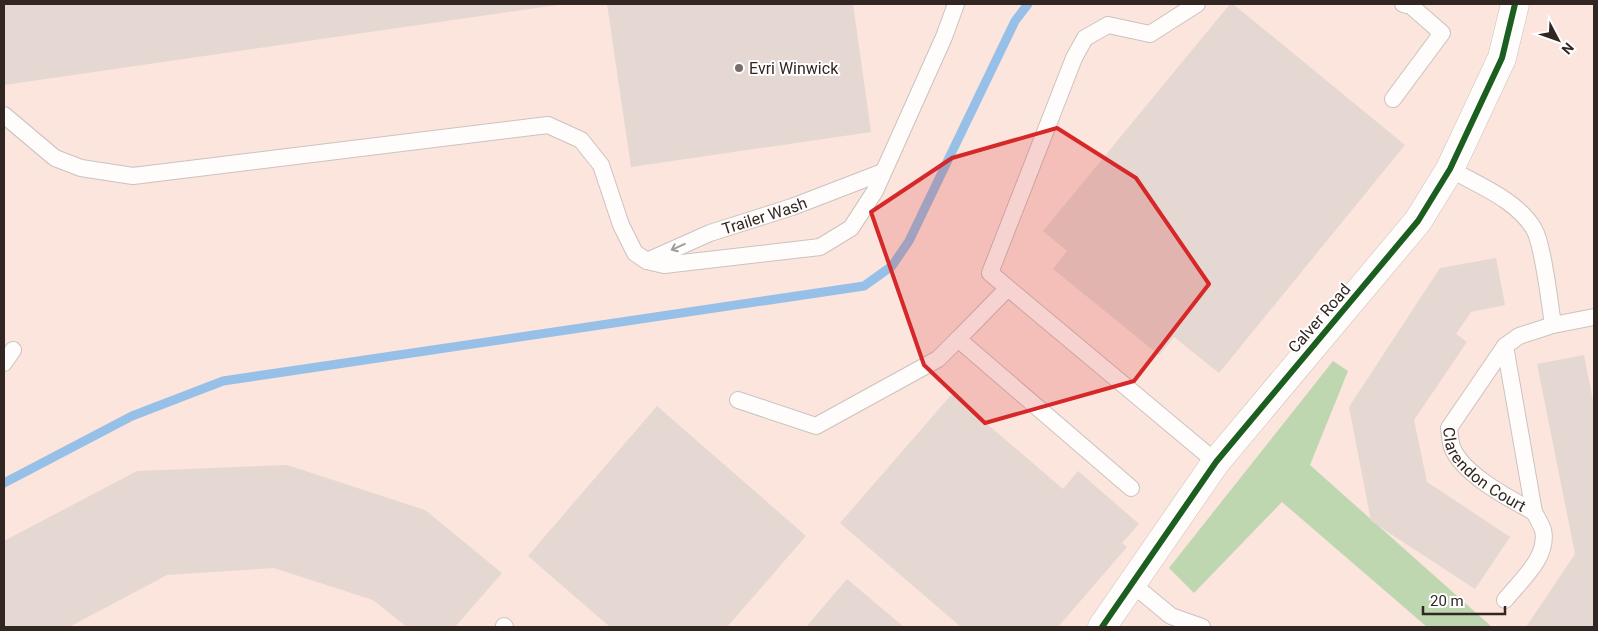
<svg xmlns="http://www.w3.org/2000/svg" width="1598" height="631" viewBox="0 0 1598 631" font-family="Roboto,sans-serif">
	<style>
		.built { fill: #fbe5dd }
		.forest { fill: #bed7b1 }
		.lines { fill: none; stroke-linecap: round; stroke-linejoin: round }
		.stream { stroke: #96c0e7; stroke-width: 9 }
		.building { fill: #e5d7d2 }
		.service-casing { stroke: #ccc2bf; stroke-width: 18 }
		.tertiary-casing { stroke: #ccc2bf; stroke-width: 29 }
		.service { stroke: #fefdfc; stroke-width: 16 }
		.tertiary { stroke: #fefdfc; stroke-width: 28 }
		.cycleway-casing { stroke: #fff; stroke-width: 9 }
		.cycleway { stroke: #1b5e20; stroke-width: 6 }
		.oneway { stroke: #a29c9a }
		.marked { fill: #d62828; fill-opacity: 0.2; stroke: #d62828; stroke-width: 4; stroke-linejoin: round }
		.poi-dot { fill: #776c69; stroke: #fff; stroke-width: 2 }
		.labels { text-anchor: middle; stroke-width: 4; stroke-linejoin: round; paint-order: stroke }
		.poi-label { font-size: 16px; fill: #322622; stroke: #fff; text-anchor: start }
		.street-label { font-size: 16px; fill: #322622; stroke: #fff }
	</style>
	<rect width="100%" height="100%" fill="#f7efec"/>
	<path class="built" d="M 4,4 L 1594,4 L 1594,627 L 4,627 Z"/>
	<path class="forest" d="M 1333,361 L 1348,371 L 1310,465 L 1492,627 L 1427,627 L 1282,502 L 1194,593 L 1169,568 Z"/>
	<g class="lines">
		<path class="stream" d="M 4,483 L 132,416 L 223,381 L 864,286 L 892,266 L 909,241 L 1015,21 L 1028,4"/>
	</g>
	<path class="building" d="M 4,4 L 557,4 L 557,5 L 4,85 Z
		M 607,4 L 853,4 L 871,132 L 631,167 Z
		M 1230,4 L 1233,4 L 1405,145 L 1219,373 L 1174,337 L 1159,355 L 1053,269 L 1067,251 L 1043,231 Z
		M 1496,258 L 1505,305 L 1471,312 L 1456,334 L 1467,342 L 1414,420 L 1427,482 L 1510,537 L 1475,589 L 1371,521 L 1349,407 L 1440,268 Z
		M 1584,355 L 1594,406 L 1594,627 L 1526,627 L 1575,554 L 1537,364 Z
		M 952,394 L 1063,489 L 1078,471 L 1139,524 L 1122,543 L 1127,547 L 1058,627 L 961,627 L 840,523 Z
		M 657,406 L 806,536 L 727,627 L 610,627 L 528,556 Z
		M 287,465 L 425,510 L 502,573 L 455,627 L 407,627 L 373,600 L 274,568 L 167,575 L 69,627 L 4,627 L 4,541 L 137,471 Z
		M 847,579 L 904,627 L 806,627 Z"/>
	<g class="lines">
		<defs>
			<g id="service">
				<path d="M 1197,4 L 1150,34 L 1108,25 L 1085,38 L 1074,58 L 990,273 L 1216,462"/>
				<path d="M 1393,99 L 1442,33 L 1411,6 L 1403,4"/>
				<path d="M 4,115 L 55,158 L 81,168 L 133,176 L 548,125 L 581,140 L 601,165 L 621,225 L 635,253 L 647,261 L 664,265 L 820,247 L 851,228 L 875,191 L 944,37 L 956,4"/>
				<path id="s1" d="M 1450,169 C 1478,185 1517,200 1534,229 C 1543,244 1550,305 1553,325 L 1519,336 L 1505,346 L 1449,428 C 1450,434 1450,441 1452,447 C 1462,474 1510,499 1534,512"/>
				<path id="s2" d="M 647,261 L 710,233 L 792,207 L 883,172"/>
				<path d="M 1007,289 L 958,339 L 1131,488"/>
				<path d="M 1553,325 L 1594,317"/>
				<path d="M 1505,346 L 1534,512 C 1537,518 1541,524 1543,530 C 1549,557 1521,580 1505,600"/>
				<path d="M 4,363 L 13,350"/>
				<path d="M 738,400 L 816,426 L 938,359 L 958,339"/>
				<path d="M 1131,583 L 1171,616 L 1202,627"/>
				<path d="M 504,626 L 505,627"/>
			</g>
			<path id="tertiary" d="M 1102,627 L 1216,462 L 1418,221 L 1450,169 L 1502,58 L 1515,4"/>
		</defs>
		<use href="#service" class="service-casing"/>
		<use href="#tertiary" class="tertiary-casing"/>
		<use href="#service" class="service"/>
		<use href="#tertiary" class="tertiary"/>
		<defs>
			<path id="cycleway" d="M 1102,627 L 1216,462 L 1418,221 L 1450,169 L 1502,58 L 1515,4"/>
		</defs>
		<use href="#cycleway" class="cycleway-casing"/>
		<use href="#cycleway" class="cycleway"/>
	</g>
	<defs><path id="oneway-shaft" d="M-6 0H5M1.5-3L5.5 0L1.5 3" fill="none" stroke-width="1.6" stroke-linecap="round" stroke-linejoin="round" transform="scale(1.25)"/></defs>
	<use class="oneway" href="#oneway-shaft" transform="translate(678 247) rotate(156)"/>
	<path class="marked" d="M 1057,128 L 1136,178 L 1209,284 L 1134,381 L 985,423 L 924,365 L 871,212 L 952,158 Z"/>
	<circle class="poi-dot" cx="739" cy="68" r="5"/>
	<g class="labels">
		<g class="poi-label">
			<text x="749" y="74">Evri Winwick</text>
		</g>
		<g class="street-label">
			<text dy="6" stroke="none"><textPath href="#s2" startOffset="126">Trailer Wash</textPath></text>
			<text transform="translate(1319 318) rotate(-49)" y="6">Calver Road</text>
			<text dy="6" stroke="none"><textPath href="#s1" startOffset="412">Clarendon Court</textPath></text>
		</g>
	</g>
	<rect width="1598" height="631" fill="none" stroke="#322622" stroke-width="10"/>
	<g transform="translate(1558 40) rotate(131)" stroke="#ffffff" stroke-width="4" paint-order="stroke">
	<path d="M0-4L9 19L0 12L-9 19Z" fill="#322622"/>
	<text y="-8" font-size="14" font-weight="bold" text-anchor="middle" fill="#322622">N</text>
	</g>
	<path d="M1423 606v8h82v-8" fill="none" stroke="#322622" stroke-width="2.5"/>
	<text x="1430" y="606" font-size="15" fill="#322622" stroke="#ffffff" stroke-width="4" paint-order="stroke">20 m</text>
</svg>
